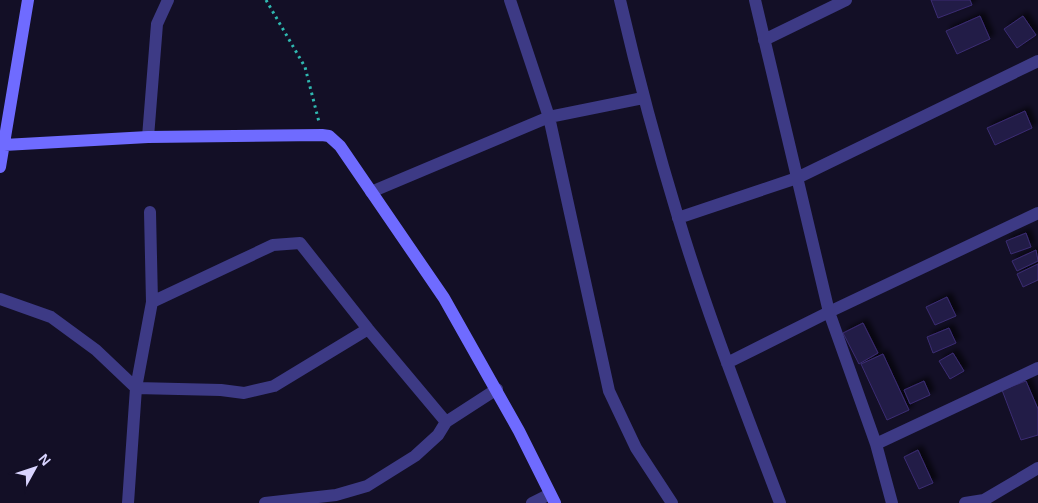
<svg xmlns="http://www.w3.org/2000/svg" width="1038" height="503" viewBox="0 0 1038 503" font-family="Helvetica,sans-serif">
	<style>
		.building { fill: #241b47; stroke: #3b2d73; filter: url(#shadow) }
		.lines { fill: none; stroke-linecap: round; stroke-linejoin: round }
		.path { stroke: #2fb8b0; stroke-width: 3; stroke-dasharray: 2.5 4; stroke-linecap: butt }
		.street { stroke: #3d3a85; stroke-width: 12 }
		.secondary { stroke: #6f6bff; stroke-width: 12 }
	</style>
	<defs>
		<filter id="shadow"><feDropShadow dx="4.5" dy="-4.5" stdDeviation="2.5" flood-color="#0009"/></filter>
	</defs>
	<rect width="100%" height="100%" fill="#130f26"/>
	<path class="building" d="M 931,0 L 970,0 L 972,5 L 938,18 Z
		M 980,16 L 990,39 L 957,54 L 946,31 Z
		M 1023,16 L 1036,35 L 1017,48 L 1004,29 Z
		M 1025,111 L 1032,128 L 995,145 L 987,128 Z
		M 1026,233 L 1031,247 L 1011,254 L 1006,241 Z
		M 1036,250 L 1038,261 L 1017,271 L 1012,261 Z
		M 1038,264 L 1038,280 L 1023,287 L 1017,274 Z
		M 947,297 L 956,316 L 935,325 L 926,307 Z
		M 863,323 L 878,353 L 859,364 L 843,333 Z
		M 949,328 L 956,343 L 933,353 L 927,337 Z
		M 953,353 L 964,371 L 950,379 L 939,361 Z
		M 883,354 L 909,410 L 887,420 L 861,364 Z
		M 924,381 L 930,395 L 910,404 L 904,390 Z
		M 1026,381 L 1038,409 L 1038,435 L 1021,440 L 1002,390 Z
		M 918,450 L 933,483 L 919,489 L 904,457 Z"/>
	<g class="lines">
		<path class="path" d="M 266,0 L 305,67 L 319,122"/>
		<path class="street" d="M 510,0 L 549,117 L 609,391 L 636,448 L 672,503
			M 620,0 C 637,73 656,145 678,217 C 707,314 744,408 780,503
			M 755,0 L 829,312 L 876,444 L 892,503
			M 764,40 L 846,0
			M 148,137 L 157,24 L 168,0
			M 371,192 L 549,117 L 643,98
			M 678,218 L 797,178 L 1038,61
			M 0,299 L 51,317 L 96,350 L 136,388 L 221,390 L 244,393 L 274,386 L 368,329
			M 152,302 L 273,245 L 300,243 L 368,329 L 446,422
			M 727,363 L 829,312 L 1038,213
			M 876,444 L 1038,368
			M 128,503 L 136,388 L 152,302 L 150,212
			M 265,503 L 336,495 L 367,486 L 415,456 L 438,435 L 446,422 L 497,389
			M 532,503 L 550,494
			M 965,503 L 984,500 L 1038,468"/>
		<path class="secondary" d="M 4,145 L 148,137 L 322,135 L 329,136 L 340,146 L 444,298 L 519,431 L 555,503
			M 0,167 L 28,0"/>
	</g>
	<g transform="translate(35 468) rotate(50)" stroke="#130f26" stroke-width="4" paint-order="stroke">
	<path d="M0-4L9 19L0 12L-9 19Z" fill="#d9d4ff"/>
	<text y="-8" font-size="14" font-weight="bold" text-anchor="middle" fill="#d9d4ff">N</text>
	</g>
</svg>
